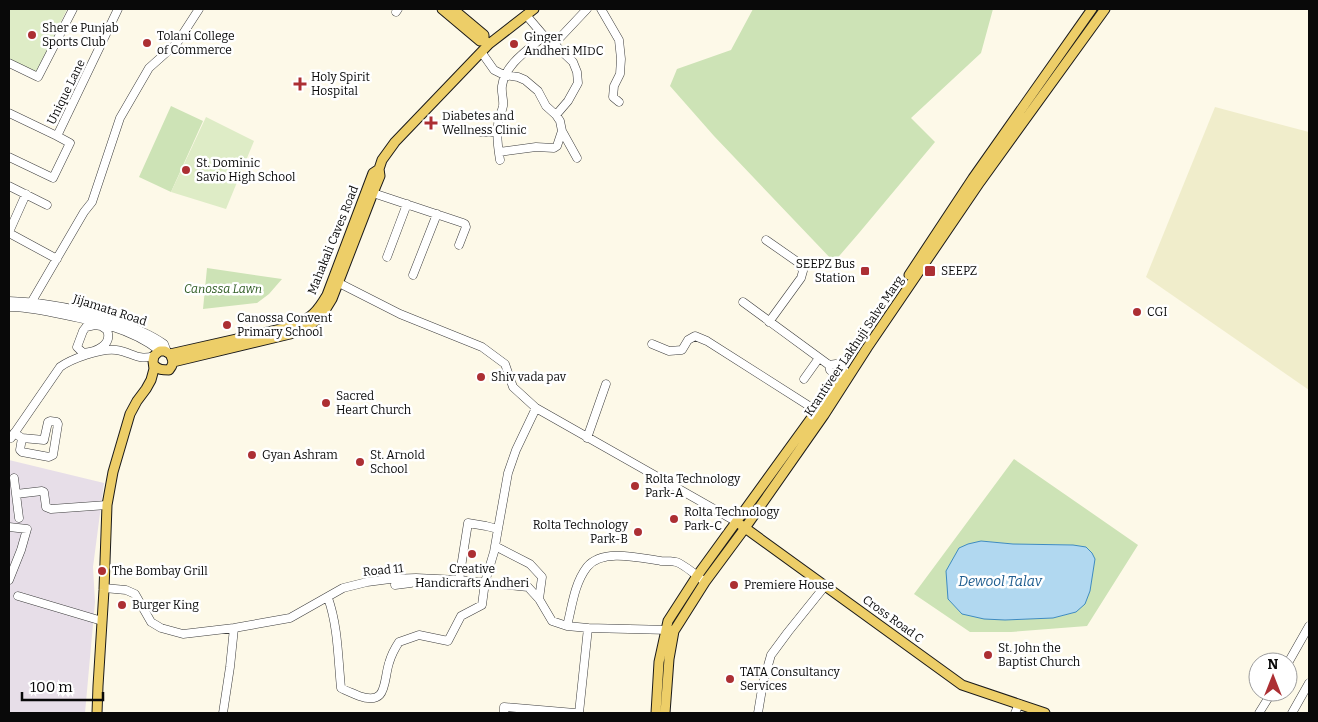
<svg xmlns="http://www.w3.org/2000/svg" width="1318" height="722" viewBox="0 0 1318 722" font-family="Bitter,serif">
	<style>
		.industrial { fill: #e7dee8 }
		.farmland { fill: #f0edcb }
		.green { fill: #cde3b6; fill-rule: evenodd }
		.pitch { fill: #deecc6 }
		.water { fill: #b1d8f0; stroke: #3e8bc1 }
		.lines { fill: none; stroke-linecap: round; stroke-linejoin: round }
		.minor-casing { stroke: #3c3c3c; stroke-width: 9 }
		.major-casing { stroke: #1a1a1a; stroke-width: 11 }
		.minor { stroke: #fff; stroke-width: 8 }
		.major { stroke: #edce68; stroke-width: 9 }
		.poi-dot { fill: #ac2f33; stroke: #fff; stroke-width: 2 }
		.labels { text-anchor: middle; stroke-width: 5; stroke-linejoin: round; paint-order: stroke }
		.poi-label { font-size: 12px; fill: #090909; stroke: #fff; text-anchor: start }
		.street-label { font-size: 12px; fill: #090909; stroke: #fff }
		.park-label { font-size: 12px; font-style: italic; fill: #2c5a21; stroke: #fff }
		.water-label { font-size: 14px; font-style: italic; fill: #1f5d8f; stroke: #fff }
	</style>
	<rect width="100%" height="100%" fill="#fdf9e8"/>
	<path class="industrial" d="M 9,460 L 104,483 L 93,567 L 95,602 L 85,713 L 9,713 Z"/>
	<path class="farmland" d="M 1215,107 L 1309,132 L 1309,390 L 1146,277 Z"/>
	<path class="green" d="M 753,9 L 993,9 L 981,53 L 911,118 L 935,142 L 859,233 L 834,262 L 714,136 L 670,86 L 677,69 L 731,50 Z
		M 171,106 L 203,121 L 171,192 L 139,177 Z
		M 207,268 L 282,279 L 269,294 L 257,303 L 203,309 Z
		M 1014,459 L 1138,545 L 1087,626 L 1011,632 L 970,632 L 914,594 ZM 981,541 L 1013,544 L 1073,545 L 1076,612 L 1053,618 L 1005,620 Z"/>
	<path class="pitch" d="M 9,9 L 67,9 L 36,74 L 9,61 Z
		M 206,117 L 254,141 L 226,209 L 171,192 Z"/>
	<path class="water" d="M 981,541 L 1013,544 L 1073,545 L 1086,547 L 1092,553 L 1095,559 L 1090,591 L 1085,604 L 1076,612 L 1053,618 L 1005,620 L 984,619 L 962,614 L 948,599 L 946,571 L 959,548 L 968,544 Z"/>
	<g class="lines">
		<defs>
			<path id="minor" d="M 601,9 L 619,40 L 621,59 L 620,74 L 614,86 L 613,97 L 619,102
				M 396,12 L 398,9
				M 526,15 L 544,36 L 554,44 L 573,62 L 577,72 L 578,83 L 568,101 L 556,115
				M 554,44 L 587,9
				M 482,53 L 494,70 L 504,75 L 518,77 L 525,80 L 538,91 L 546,106 L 556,115 L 560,121 L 562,131 L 577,158
				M 9,63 L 38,77 L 73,9
				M 9,113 L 57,136 L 118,9
				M 481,132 L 498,132
				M 499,152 L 536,147 L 554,148 L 557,146 L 562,131
				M 9,157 L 53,178 L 70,143 L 57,136
				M 500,160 C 498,148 496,136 498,125 C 498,118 502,112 503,106 C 504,99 501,93 502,86 C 505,64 528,50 544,36
				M 9,186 L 47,205
				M 370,192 L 463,223 L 465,224 L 466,227 L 459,245
				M 9,232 L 26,194
				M 9,233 L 57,259
				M 766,240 L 799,263 L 803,271 L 801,278 L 769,322
				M 387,257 L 407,204
				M 413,275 L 437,214
				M 339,283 L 400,314 L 482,347 L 505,364 L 513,387 L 536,408 L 737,522
				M 9,301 C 47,302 83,310 118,322 C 134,328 150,334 164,344 L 167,352
				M 743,302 L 829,365 L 830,370 L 840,379
				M 9,307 C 25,307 40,310 55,313 C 91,320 131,328 160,351
				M 28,308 L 84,212 L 92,202 L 120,118 L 149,68 L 177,43 L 199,9
				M 95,325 L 101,326 L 107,330 C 113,345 96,352 83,353 L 77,347 L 83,331 L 86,327 Z
				M 652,344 L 669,351 L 682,350 L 688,340 L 695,336 L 707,341 L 817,411
				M 829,365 L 836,364 L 845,371
				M 804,379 L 819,358
				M 14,433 L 22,438 L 20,450 L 22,452 L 49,457 L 53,455 L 58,424 L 57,422 L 50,421 L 48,422 L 44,440 L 22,438
				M 11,438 L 60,367 C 71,359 101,348 116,350 C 132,352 137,361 154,356
				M 587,438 L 606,384
				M 14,478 L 19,518
				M 16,494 L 42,491 L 44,492 L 46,507 L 51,509 L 107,505
				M 9,527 L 27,529 L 21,550 L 9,580
				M 495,546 L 530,564 L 542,577 L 539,599
				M 459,580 L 468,523 L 486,526 L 498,529 L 508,473 L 516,450 L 536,408
				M 395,585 L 411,583
				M 104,588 L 126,590 L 135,594 L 151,622 L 161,628 L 183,634 L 234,628 L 290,618 L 343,588 L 367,582 L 390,579 L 416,578 L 459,580 L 528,587 L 539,599 L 552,621 L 567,626 L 588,628 L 670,630
				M 18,596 L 102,621
				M 328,598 C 338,626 338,658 341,688 C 346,691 353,693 359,696 C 388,706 383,682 389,663 C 391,656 395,648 399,642 L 419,635 L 448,641 L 461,616 L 482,605 L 485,582 L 494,552 L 498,529
				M 567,626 C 572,607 574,584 587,567 C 602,548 640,558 661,561 C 666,561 672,561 676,562 C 684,564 698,577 705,582
				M 1288,663 L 1309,626
				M 223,713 L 230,667 L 234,628
				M 504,713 L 504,707 L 575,713
				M 579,713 L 588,628
				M 758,713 L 763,683 L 771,655 L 788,632 L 825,586
				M 1015,713 L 1019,704
				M 1259,713 L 1272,692
				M 1292,713 L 1309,683"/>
			<path id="major" d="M 442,9 L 480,41 L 484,40 L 489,44
				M 453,9 L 484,35 L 484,40
				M 909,275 L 973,178 L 1092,9
				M 170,354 L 294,326 C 312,317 317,312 327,295 L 373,173 L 379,169
				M 173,362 L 290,334 L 309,326 L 321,317 L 332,299 L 373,193 L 380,176 L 379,169 L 382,160 L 395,142 L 489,44 L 534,9
				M 154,365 C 158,370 163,370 169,370 C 173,365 174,362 171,356
				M 741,525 L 962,685 L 1045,713
				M 97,713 L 98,686 L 104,590 L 107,505 L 113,472 L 130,414 L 137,401 L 146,389 L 151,380 L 154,369 L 153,361 L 154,356 L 157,353 L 160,351 L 165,351 L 170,354
				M 656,713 L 659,662 L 668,621 L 697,576 L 844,373
				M 665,713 L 669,659 L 674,631 L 681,620 L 705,582 L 745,528 L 824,415 L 867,348 L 980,182 L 1105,9"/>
		</defs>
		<use href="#minor" class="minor-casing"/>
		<use href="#major" class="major-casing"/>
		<use href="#minor" class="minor"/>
		<use href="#major" class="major"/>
	</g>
	<g class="poi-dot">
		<circle cx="32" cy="35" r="5"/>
		<circle cx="147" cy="43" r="5"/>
		<circle cx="514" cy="44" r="5"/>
		<path d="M297.5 76.5h5v5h5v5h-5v5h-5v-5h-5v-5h5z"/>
		<path d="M428.5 115.5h5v5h5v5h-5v5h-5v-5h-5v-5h5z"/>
		<circle cx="186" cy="170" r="5"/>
		<rect x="860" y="266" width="10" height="10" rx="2.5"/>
		<rect x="924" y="265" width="12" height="12" rx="2.5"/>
		<circle cx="1137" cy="312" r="5"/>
		<circle cx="227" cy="325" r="5"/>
		<circle cx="481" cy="377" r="5"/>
		<circle cx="326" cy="403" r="5"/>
		<circle cx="252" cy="455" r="5"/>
		<circle cx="360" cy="462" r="5"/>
		<circle cx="635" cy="486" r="5"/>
		<circle cx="674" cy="519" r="5"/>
		<circle cx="638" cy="532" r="5"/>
		<circle cx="472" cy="554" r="5"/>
		<circle cx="102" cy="571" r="5"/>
		<circle cx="734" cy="585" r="5"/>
		<circle cx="122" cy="605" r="5"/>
		<circle cx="988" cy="655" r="5"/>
		<circle cx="730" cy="679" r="5"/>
	</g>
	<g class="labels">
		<g class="poi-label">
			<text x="42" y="32">Sher e Punjab<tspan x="42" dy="14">Sports Club</tspan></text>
			<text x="157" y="40">Tolani College<tspan x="157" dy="14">of Commerce</tspan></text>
			<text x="524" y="41">Ginger<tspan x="524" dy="14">Andheri MIDC</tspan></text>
			<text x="311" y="81">Holy Spirit<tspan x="311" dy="14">Hospital</tspan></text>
			<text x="442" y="120">Diabetes and<tspan x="442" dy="14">Wellness Clinic</tspan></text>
			<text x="196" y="167">St. Dominic<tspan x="196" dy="14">Savio High School</tspan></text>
			<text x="855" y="268" text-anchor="end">SEEPZ Bus<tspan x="855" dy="14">Station</tspan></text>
			<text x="941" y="275">SEEPZ</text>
			<text x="1147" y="316">CGI</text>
			<text x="237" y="322">Canossa Convent<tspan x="237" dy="14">Primary School</tspan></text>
			<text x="491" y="381">Shiv vada pav</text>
			<text x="336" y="400">Sacred<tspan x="336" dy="14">Heart Church</tspan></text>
			<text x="262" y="459">Gyan Ashram</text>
			<text x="370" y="459">St. Arnold<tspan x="370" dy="14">School</tspan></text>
			<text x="645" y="483">Rolta Technology<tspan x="645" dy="14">Park-A</tspan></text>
			<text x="684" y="516">Rolta Technology<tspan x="684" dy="14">Park-C</tspan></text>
			<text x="628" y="529" text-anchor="end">Rolta Technology<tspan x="628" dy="14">Park-B</tspan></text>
			<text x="472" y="573" text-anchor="middle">Creative<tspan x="472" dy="14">Handicrafts Andheri</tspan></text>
			<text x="112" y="575">The Bombay Grill</text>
			<text x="744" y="589">Premiere House</text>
			<text x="132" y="609">Burger King</text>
			<text x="998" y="652">St. John the<tspan x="998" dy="14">Baptist Church</tspan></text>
			<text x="740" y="676">TATA Consultancy<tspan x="740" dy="14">Services</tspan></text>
		</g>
		<g class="street-label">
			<text transform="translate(66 92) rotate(-64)" y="4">Unique Lane</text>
			<text transform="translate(333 240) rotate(-68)" y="4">Mahakali Caves Road</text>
			<text transform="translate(110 310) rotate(18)" y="4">Jijamata Road</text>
			<text transform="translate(854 346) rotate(-56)" y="4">Krantiveer Lakhuji Salve Marg</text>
			<text transform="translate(383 570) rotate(-6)" y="4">Road 11</text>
			<text transform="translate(893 619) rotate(36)" y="4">Cross Road C</text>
		</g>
		<g class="park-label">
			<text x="223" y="293">Canossa Lawn</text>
		</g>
		<g class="water-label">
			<text x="1000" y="586">Dewool Talav</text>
		</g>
	</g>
	<rect width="1318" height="722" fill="none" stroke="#090909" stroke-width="20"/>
	<g transform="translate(1273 677)"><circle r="24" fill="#ffffff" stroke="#9d9d9d"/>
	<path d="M0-4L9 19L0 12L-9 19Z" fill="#ac2f33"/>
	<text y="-8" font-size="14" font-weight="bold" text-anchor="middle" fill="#090909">N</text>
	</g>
	<path d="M22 692v8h81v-8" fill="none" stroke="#090909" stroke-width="2.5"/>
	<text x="30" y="692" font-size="15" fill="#090909" stroke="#ffffff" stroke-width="4" paint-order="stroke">100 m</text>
</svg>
